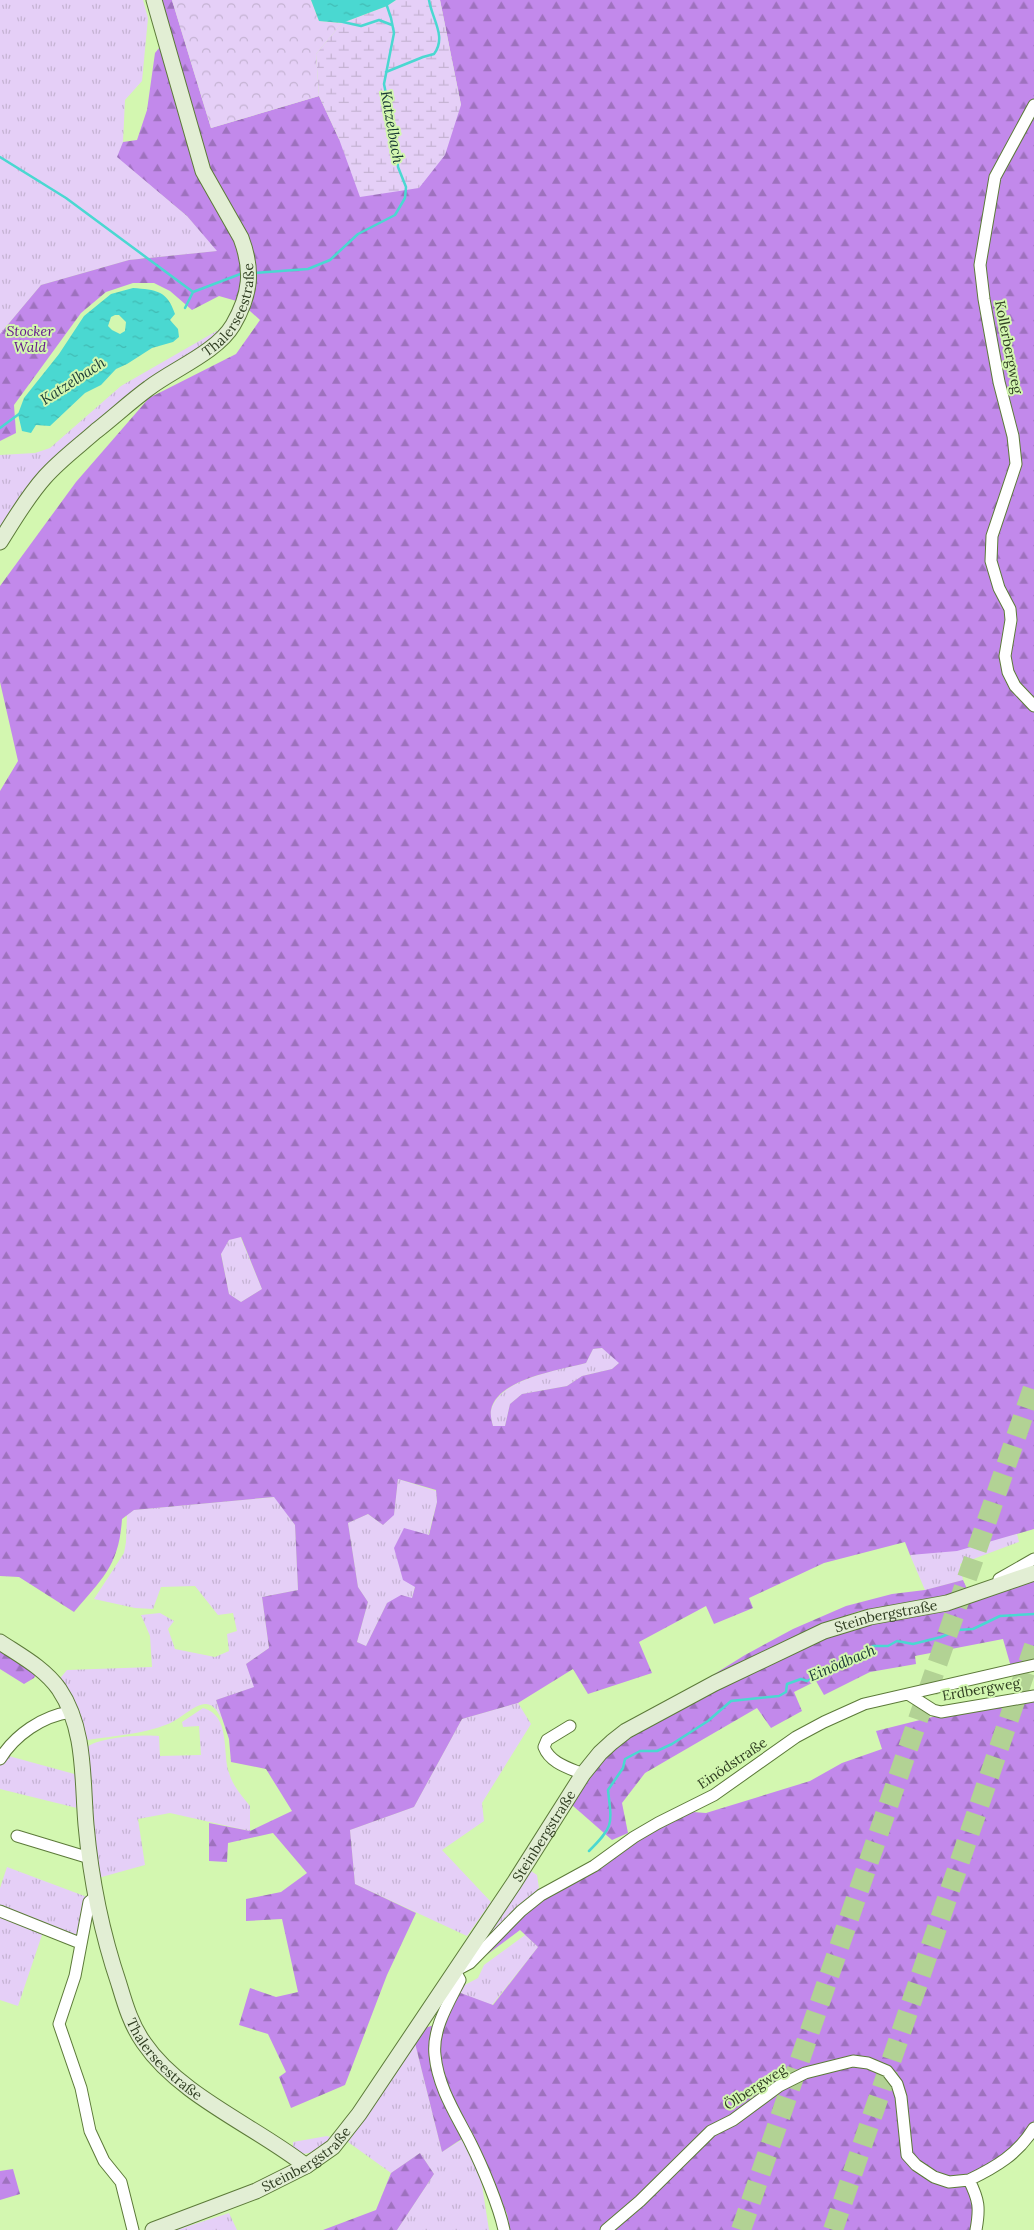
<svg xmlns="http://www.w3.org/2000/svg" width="1034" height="2230" viewBox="0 0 1034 2230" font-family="Lora,serif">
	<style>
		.grass { fill: url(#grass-tufts) }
		.forest { fill: url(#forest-firs); fill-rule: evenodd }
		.wetland { fill: url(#wetland-marsh) }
		.park { fill: url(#park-crowns) }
		.water { fill: url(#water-ripples); fill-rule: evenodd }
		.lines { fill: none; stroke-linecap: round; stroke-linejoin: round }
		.stream { stroke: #4ad8d1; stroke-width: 2.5 }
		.motorway-tunnel { stroke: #b2d294; stroke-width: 20; stroke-dasharray: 20 10; stroke-linecap: butt }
		.minor-casing { stroke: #5c7a39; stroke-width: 13 }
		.secondary-casing { stroke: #5c7a39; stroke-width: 17 }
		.minor { stroke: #fff; stroke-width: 11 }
		.secondary { stroke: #e2eed4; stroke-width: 15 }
		.labels { text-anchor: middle; stroke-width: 4; stroke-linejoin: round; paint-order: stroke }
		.street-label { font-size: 14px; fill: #303e22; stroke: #d3f7b0 }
		.park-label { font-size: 14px; font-style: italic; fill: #65188e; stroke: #d3f7b0 }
		.water-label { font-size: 15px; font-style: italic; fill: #193735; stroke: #d3f7b0 }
	</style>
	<defs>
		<pattern id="grass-tufts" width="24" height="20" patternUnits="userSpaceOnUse" patternTransform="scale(1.25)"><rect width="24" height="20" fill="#e5cff7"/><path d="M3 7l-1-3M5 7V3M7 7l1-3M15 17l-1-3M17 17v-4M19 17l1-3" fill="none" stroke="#c5b3d3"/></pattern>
		<pattern id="forest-firs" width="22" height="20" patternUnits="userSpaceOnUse" patternTransform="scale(1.25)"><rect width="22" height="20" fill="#c289eb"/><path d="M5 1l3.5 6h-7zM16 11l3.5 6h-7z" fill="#9e71be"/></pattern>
		<pattern id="wetland-marsh" width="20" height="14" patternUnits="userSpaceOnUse" patternTransform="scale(1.25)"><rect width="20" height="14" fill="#e5cff7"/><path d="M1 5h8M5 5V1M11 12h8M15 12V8" fill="none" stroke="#c5b3d3"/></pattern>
		<pattern id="park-crowns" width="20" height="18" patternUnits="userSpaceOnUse" patternTransform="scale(1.25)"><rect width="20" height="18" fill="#e5cff7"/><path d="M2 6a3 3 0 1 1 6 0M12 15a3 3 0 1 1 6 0" fill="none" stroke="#c5b3d3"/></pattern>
		<pattern id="water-ripples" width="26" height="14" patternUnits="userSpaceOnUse" patternTransform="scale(1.25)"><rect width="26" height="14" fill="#4ad8d1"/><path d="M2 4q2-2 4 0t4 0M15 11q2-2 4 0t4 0" fill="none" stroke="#41bab3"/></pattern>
	</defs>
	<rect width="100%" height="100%" fill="#d3f7b0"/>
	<path class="grass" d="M 0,0 L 143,0 L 148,18 L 142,81 L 125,100 L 123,142 L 118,157 L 187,216 L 218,251 L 129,260 L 41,285 L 0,334 Z
		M 227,325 L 198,351 L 136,391 L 0,532 L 0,455 L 35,453 L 50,448 L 121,386 Z
		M 240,1236 L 262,1289 L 241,1302 L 229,1294 L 221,1253 L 229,1240 Z
		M 602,1348 L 620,1362 L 612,1369 L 582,1376 L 567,1386 L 522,1394 L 510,1404 L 505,1426 L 493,1426 C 492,1422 490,1415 491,1411 C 497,1379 560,1370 586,1363 L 593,1349 Z
		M 398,1479 L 436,1491 L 437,1502 L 412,1598 L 387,1603 L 366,1646 L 357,1642 L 368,1602 L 358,1587 L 348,1523 L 368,1514 L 383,1525 L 394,1514 Z
		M 275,1497 L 295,1525 L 298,1590 L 262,1597 L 269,1648 L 246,1664 L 255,1687 L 216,1700 L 222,1719 C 218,1713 214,1704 206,1704 C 196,1703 179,1720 168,1724 C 143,1734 114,1736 87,1740 L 84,1738 L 57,1682 L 67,1670 L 152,1667 L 150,1636 L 141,1615 L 160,1613 L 174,1621 L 168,1629 L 175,1649 L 215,1657 L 229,1651 L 227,1634 L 237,1631 L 233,1613 L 218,1615 L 195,1586 L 161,1587 L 153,1609 L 135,1608 L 94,1599 L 124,1553 L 126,1542 L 127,1515 L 134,1510 Z
		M 1017,1534 L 1019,1542 L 960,1564 L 963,1580 L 925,1590 L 910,1555 Z
		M 518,1703 L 531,1724 L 482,1803 L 484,1821 L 442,1850 L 491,1902 L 467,1936 L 355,1884 L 350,1830 L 414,1807 L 462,1719 Z
		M 203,1708 C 231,1715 222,1753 229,1773 C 233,1786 242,1796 250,1806 L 250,1831 L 170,1813 L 138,1819 L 145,1865 L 98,1878 L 86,1748 C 97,1737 144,1734 159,1736 L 160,1756 L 201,1755 L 199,1726 L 183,1727 L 182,1722 Z
		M 5,1755 L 78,1775 L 81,1809 L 0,1789 L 0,1765 Z
		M 7,1867 L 87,1897 L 77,1937 L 0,1908 L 0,1888 Z
		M 531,1871 L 537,1875 L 539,1888 L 477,1950 Z
		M 0,1914 L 43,1932 L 18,2006 L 0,2000 Z
		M 525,1935 L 538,1947 L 492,2005 L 458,1992 L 461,1987 L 478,1978 L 484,1965 Z
		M 415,2043 L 442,2152 L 463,2139 L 481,2179 L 489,2230 L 397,2230 L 434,2174 L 420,2153 L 391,2173 L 348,2142 Z
		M 327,2136 L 330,2137 C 324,2150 304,2159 293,2150 L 293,2142 Z
		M 229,2213 L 237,2230 L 176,2230 Z"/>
	<path class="forest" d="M 158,0 L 172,0 L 211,128 L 319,96 L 339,139 L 461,105 L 440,0 L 1034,0 L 1034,1529 L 957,1551 L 910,1555 L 905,1542 L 824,1563 L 749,1598 L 753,1608 L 714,1624 L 706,1606 L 639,1642 L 652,1673 L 588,1694 L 573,1669 L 518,1703 L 462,1719 L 414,1807 L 350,1830 L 355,1884 L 416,1913 L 387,1975 L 345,2085 L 291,2108 L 279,2077 L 286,2072 L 268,2034 L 239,2025 L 250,1988 L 276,1997 L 298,1992 L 282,1919 L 246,1921 L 246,1899 L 281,1892 L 307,1873 L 273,1833 L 228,1843 L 227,1862 L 209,1861 L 209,1823 L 250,1831 L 292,1811 L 266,1769 L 231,1762 L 229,1739 L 216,1700 L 254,1687 L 246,1664 L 269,1648 L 262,1597 L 298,1590 L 295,1525 L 274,1497 L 134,1510 L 122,1519 C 119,1565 103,1578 74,1612 L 19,1577 L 0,1576 L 0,791 L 18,761 L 0,682 L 0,586 L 76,482 L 149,398 L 236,354 L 260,320 L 240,302 L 219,296 L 192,310 L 170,291 L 154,283 L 133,283 L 106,292 L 81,313 L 14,405 L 16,433 L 0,441 L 0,334 L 41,285 L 129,260 L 217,251 L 187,216 L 117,157 L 123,142 L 137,140 L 147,110 L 155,53 L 167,38 ZM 241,1237 L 262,1289 L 241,1302 L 229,1294 L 221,1254 L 229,1240 ZM 602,1348 L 619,1363 L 612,1369 L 582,1376 L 567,1386 L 522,1394 L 510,1404 L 505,1426 L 493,1426 C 492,1422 490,1415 491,1410 C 497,1379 560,1370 586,1363 L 593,1349 ZM 398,1479 L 436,1490 L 437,1502 L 429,1535 L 404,1528 L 394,1548 L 403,1580 L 415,1587 L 412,1598 L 401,1595 L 387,1603 L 366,1646 L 357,1642 L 368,1602 L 358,1587 L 348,1523 L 368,1514 L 383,1525 L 394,1515 Z
		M 1034,1579 L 1034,1662 L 1011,1667 L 1003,1639 L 915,1656 L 916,1664 L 870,1672 L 824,1695 L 816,1681 L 794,1692 L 802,1711 L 771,1728 L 757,1708 L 645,1773 L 622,1803 L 628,1833 L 612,1840 L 572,1805 L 595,1771 L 612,1751 L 631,1737 L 750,1670 L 852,1626 L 931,1613 L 960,1606 Z
		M 963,1580 L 968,1591 L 900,1607 L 859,1611 L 810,1630 L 692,1688 L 745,1655 L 793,1629 L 846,1606 L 892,1594 L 925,1590 Z
		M 0,1649 L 37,1673 L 34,1678 L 24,1684 L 0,1669 Z
		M 1034,1698 L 1034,2121 L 1022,2139 L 969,2179 L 975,2219 L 973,2230 L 510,2230 L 507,2214 L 472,2132 L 442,2152 L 415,2043 L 425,2028 L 446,2021 L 458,1992 L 493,2005 L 538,1947 L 520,1930 L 477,1962 L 503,1934 L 542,1898 L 631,1843 L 693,1812 L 706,1813 L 810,1781 L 842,1763 L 882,1749 L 876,1731 L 936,1716 Z
		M 420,2153 L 434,2174 L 397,2230 L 323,2230 L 376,2210 L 391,2173 Z
		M 13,2169 L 20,2194 L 0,2200 L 0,2171 Z"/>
	<path class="wetland" d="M 396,0 L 440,0 L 461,105 L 445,155 L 419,188 L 360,197 L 339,139 L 319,96 L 316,54 L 342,23 L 387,6 Z"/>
	<path class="park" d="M 172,0 L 311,0 L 319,21 L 342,23 L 316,54 L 319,96 L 211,128 Z"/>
	<path class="water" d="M 311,0 L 396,0 L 387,6 L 342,23 L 319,21 Z
		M 133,288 C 156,290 167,290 175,314 L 170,320 L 178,329 L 179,337 L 173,342 L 152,348 L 127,364 L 116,369 L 101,385 L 85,393 L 50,426 L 36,425 L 31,433 L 22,431 L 18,414 L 24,398 L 59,354 L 84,316 L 111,294 ZM 115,315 L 119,315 L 126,322 L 125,331 L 120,334 L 112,330 L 108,326 L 111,317 Z"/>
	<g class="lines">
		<path class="stream" d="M 343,22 L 361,26 L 379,20 L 392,25
			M 386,72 L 423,57 L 434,54 C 447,37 432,19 429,0
			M 0,157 L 66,198 L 193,292
			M 253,273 L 308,269 L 330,260 L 358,234 L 395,215 L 405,198 L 406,187 L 398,167 L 396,144 L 384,84 L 394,33 L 391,18 L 385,0
			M 185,308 L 193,292 L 243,273
			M 0,428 L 19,414
			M 589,1851 C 614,1826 612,1825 608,1790 L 623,1768 L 625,1759 L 640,1751 L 657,1751 L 672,1744 L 708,1721 L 731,1701 L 779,1696 L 786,1692 L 787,1684 L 801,1679 L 807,1681 L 873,1646 L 888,1646 L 897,1641 L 913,1644 L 941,1637 L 958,1630 L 973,1629 L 1000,1616 L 1034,1614"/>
		<path class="motorway-tunnel" d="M 741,2230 L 1034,1385
			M 833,2230 L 1034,1646"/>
		<defs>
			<path id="minor" d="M 1034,105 L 995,177 L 980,265 L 984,299 L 999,382 L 1013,436 L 1016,464 L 992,536 L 991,561 L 999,588 L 1010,609 L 1011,620 L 1005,656 L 1008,672 L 1015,686 L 1034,706
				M 999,1579 L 1034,1559
				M 908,1694 L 933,1710 L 941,1712 L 1034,1696
				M 570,1726 L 547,1740 L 544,1747 C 550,1763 569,1768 583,1774
				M 0,1759 C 15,1735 42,1716 71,1712
				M 17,1836 L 83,1856 L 89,1855
				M 95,1897 L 89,1902 L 75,1976 L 59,2024 L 81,2088 L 90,2131 L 104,2161 L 121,2182 L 133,2230
				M 0,1911 L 80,1943
				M 504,2230 C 499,2206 482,2166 471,2144 C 457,2116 438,2088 435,2055 C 432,2029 449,2002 460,1980 L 455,1971 L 470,1963 L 521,1911 L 541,1895 L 594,1866 L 634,1837 L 658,1823 L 714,1795 L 796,1737 L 824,1722 L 864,1704 L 1034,1665
				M 606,2230 L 640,2201 L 711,2131 L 733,2120 L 779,2086 L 805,2073 L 853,2061 L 868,2063 L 887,2071 L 897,2084 L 901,2097 L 907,2155 L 916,2165 L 934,2177 L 949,2182 L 969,2180
				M 976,2230 C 980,2208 979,2200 969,2180 C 996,2167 1018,2154 1034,2128"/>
			<g id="secondary">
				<path id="s1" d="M 0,542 C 14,520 27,497 45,477 C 60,460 79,446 96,431 C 114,417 131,401 149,388 C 174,369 217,352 233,325 C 251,294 253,270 241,238 L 203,171 L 154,0"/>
				<path id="s2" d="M 0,1642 C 21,1656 44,1668 59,1689 C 86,1729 82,1779 86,1825 C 91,1881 101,1931 119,1984 C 125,2004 131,2025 144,2043 C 180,2096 257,2127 306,2166"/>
				<path id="s3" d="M 153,2230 L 256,2191 L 306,2166 L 333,2147 L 359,2114 L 514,1883 L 583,1774 L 600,1753 L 612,1742 L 626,1731 L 715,1683 L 824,1631 L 870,1617 L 947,1603 L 1034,1573"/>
			</g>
		</defs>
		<use href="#minor" class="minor-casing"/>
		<use href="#secondary" class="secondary-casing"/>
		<use href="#minor" class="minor"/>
		<use href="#secondary" class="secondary"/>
	</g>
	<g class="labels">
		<g class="street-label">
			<text dy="5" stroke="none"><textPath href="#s1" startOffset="334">Thalerseestraße</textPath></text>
			<text transform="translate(1009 347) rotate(79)" y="5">Kollerbergweg</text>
			<text dy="5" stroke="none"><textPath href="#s3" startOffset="995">Steinbergstraße</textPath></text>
			<text transform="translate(981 1689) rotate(-10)" y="5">Erdbergweg</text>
			<text transform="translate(732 1763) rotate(-34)" y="5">Einödstraße</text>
			<text dy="5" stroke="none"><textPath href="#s3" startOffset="575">Steinbergstraße</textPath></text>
			<text dy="5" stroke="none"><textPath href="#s2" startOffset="469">Thalerseestraße</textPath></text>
			<text transform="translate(755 2087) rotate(-33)" y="5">Ölbergweg</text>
			<text dy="5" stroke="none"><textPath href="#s3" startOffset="170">Steinbergstraße</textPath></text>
		</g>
		<g class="park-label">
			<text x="30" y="336">Stocker<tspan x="30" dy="16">Wald</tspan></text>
		</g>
		<g class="water-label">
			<text transform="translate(392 127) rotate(80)" y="5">Katzelbach</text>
			<text transform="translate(73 381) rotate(-33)" y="5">Katzelbach</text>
			<text transform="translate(842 1663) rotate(-23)" y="5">Einödbach</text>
		</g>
	</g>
</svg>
